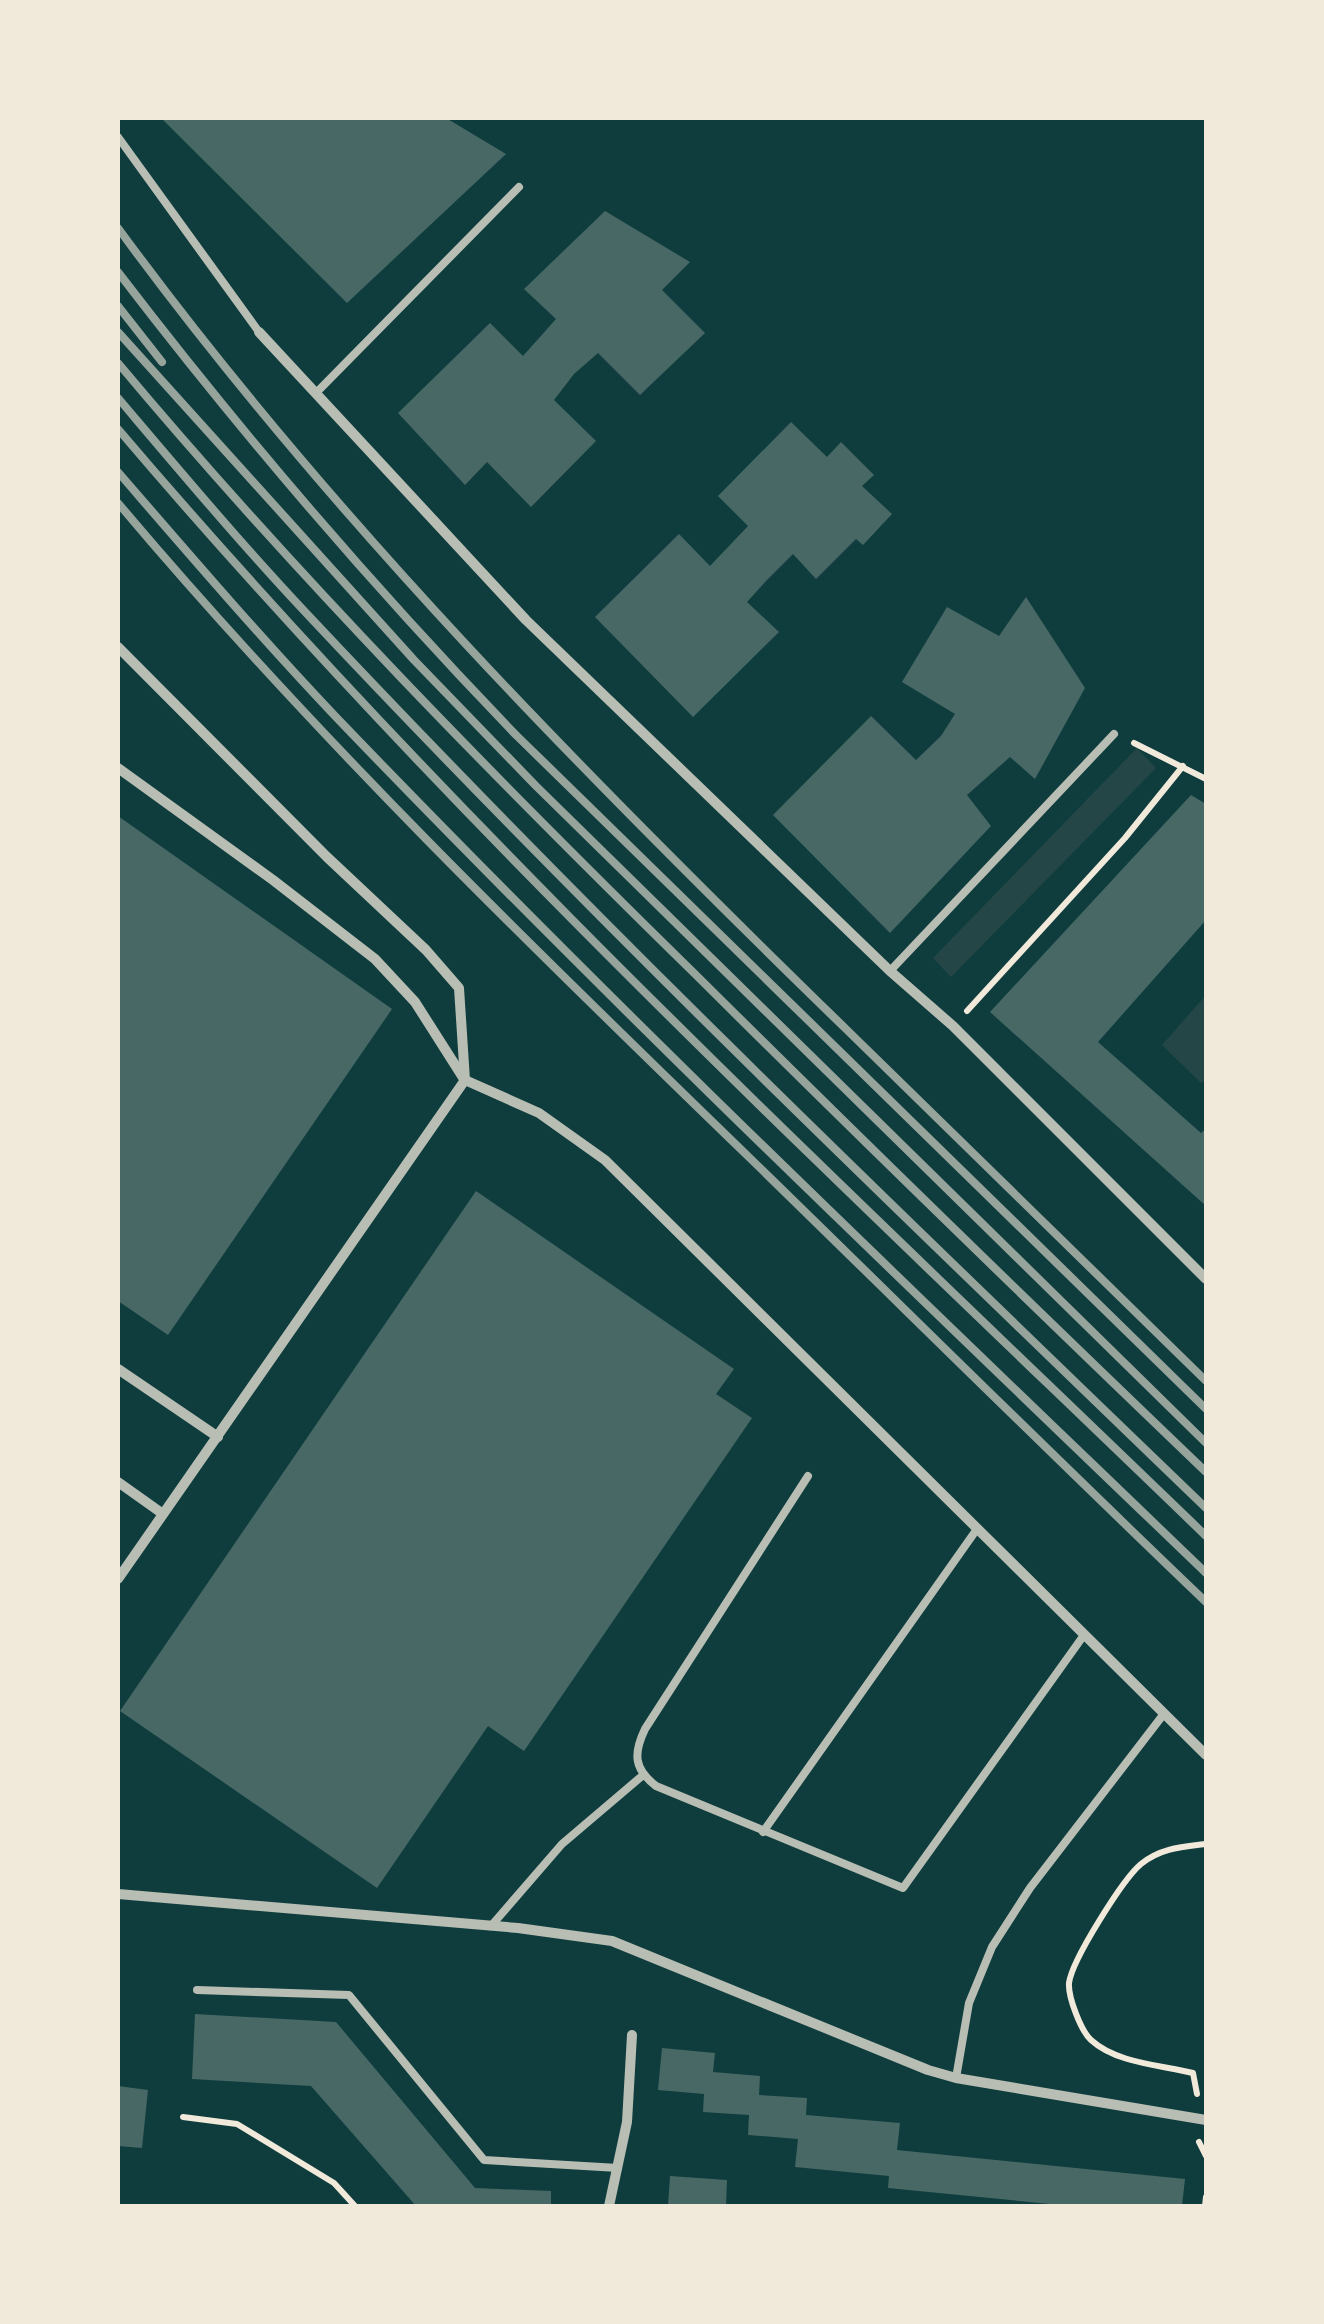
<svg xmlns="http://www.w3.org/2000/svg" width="1324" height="2324" viewBox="0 0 1324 2324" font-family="Inter,sans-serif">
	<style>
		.green { fill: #244646 }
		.building { fill: #486865 }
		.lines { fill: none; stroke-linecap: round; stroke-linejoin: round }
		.path { stroke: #f1e9da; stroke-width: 6 }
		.service { stroke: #b8beb3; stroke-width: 8 }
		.minor { stroke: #b8beb3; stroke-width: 10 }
		.rail { stroke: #97a49c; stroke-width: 8 }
	</style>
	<rect width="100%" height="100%" fill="#0f3d3e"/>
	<path class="green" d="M 1137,748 L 1156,768 L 951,977 L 933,958 Z
		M 1206,995 L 1206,1080 L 1201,1083 L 1162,1045 Z"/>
	<path class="building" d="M 161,118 L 446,118 L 506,154 L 347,303 Z
		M 605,211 L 690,262 L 662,290 L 705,333 L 640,395 L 598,353 L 574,374 L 554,400 L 596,441 L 531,507 L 487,462 L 465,485 L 398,413 L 490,323 L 523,356 L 556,319 L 524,289 Z
		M 791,422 L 827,457 L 841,442 L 874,475 L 862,486 L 892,514 L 863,545 L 856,539 L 816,579 L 793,554 L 766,581 L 747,602 L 779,632 L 693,717 L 595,617 L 679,534 L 710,566 L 748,526 L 718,496 Z
		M 1026,597 L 1085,688 L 1035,779 L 1010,757 L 967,795 L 991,826 L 890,933 L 773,815 L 871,716 L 916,760 L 941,736 L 955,714 L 902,682 L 947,607 L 999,636 Z
		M 1191,795 L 1206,804 L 1206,920 L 1098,1042 L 1201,1133 L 1206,1129 L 1206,1206 L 990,1012 Z
		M 118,816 L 392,1009 L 168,1335 L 118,1301 Z
		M 476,1191 L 734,1369 L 716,1394 L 752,1418 L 524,1751 L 488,1726 L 377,1888 L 120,1711 Z
		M 195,2014 L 336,2022 L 475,2188 L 551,2191 L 551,2206 L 416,2206 L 311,2086 L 192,2079 Z
		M 662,2048 L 715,2053 L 713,2072 L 760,2076 L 759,2095 L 807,2098 L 806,2115 L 900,2123 L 897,2150 L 1185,2179 L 1182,2206 L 1070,2206 L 888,2188 L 889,2176 L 795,2167 L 798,2139 L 748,2135 L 749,2115 L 703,2112 L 704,2094 L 658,2090 Z
		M 118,2086 L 148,2090 L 142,2148 L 118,2146 Z
		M 670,2176 L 727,2180 L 726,2206 L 668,2206 Z"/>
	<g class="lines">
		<path class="path" d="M 1134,743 L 1206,779
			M 967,1011 L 1125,838 L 1183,766
			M 1197,2094 L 1193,2073 C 1160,2065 1116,2063 1091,2040 C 1081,2031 1068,1997 1069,1983 C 1072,1960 1123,1879 1141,1864 C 1161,1848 1182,1847 1206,1844
			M 183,2117 L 237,2124 L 334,2183 L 355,2206
			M 1199,2142 L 1206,2156
			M 1205,2206 L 1206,2197"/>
		<path class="service" d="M 118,137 L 259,332
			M 316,393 L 519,187
			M 890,971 L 1114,734
			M 808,1476 L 645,1729 C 633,1754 634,1769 656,1786 L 903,1888 L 1084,1635
			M 763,1832 L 977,1529
			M 491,1926 L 562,1844 L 642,1776
			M 197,1990 L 349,1995 L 484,2160 L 618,2168
			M 956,2078 L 969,2003 L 992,1947 L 1030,1888 L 1163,1715"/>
		<path class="minor" d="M 259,332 L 526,620 L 890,971 L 953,1026 L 1206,1279
			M 118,647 L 327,857 L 426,950 L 459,988 L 465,1080 L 118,1579
			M 118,768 L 273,880 L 375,959 L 415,1002 L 464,1079
			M 465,1080 L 539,1113 L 605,1160 L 1206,1755
			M 118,1369 L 218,1437
			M 118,1482 L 163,1514
			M 118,1894 L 518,1928 L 612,1941 L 928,2070 L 956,2078 L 1206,2120
			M 609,2206 L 627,2122 L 632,2035"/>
		<path class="rail" d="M 118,228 C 332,520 588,778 847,1030 C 967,1147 1086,1265 1206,1381
			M 118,272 C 242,434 375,589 517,736 L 1206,1409
			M 118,306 L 162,362
			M 118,332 L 414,660 L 536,786 L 1206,1443
			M 118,363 C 299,579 496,779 697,976 C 865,1143 1035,1308 1206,1472
			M 118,398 C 180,471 242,545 308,615 C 597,923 902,1215 1206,1508
			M 118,429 C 453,823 834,1177 1206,1536
			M 118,472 C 189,554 260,637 335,716 C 617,1010 913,1291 1206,1573
			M 118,503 C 315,737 535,950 755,1163 C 905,1309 1054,1457 1206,1602"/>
	</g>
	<rect width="1324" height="2324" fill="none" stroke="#f1e9da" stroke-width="240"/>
</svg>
